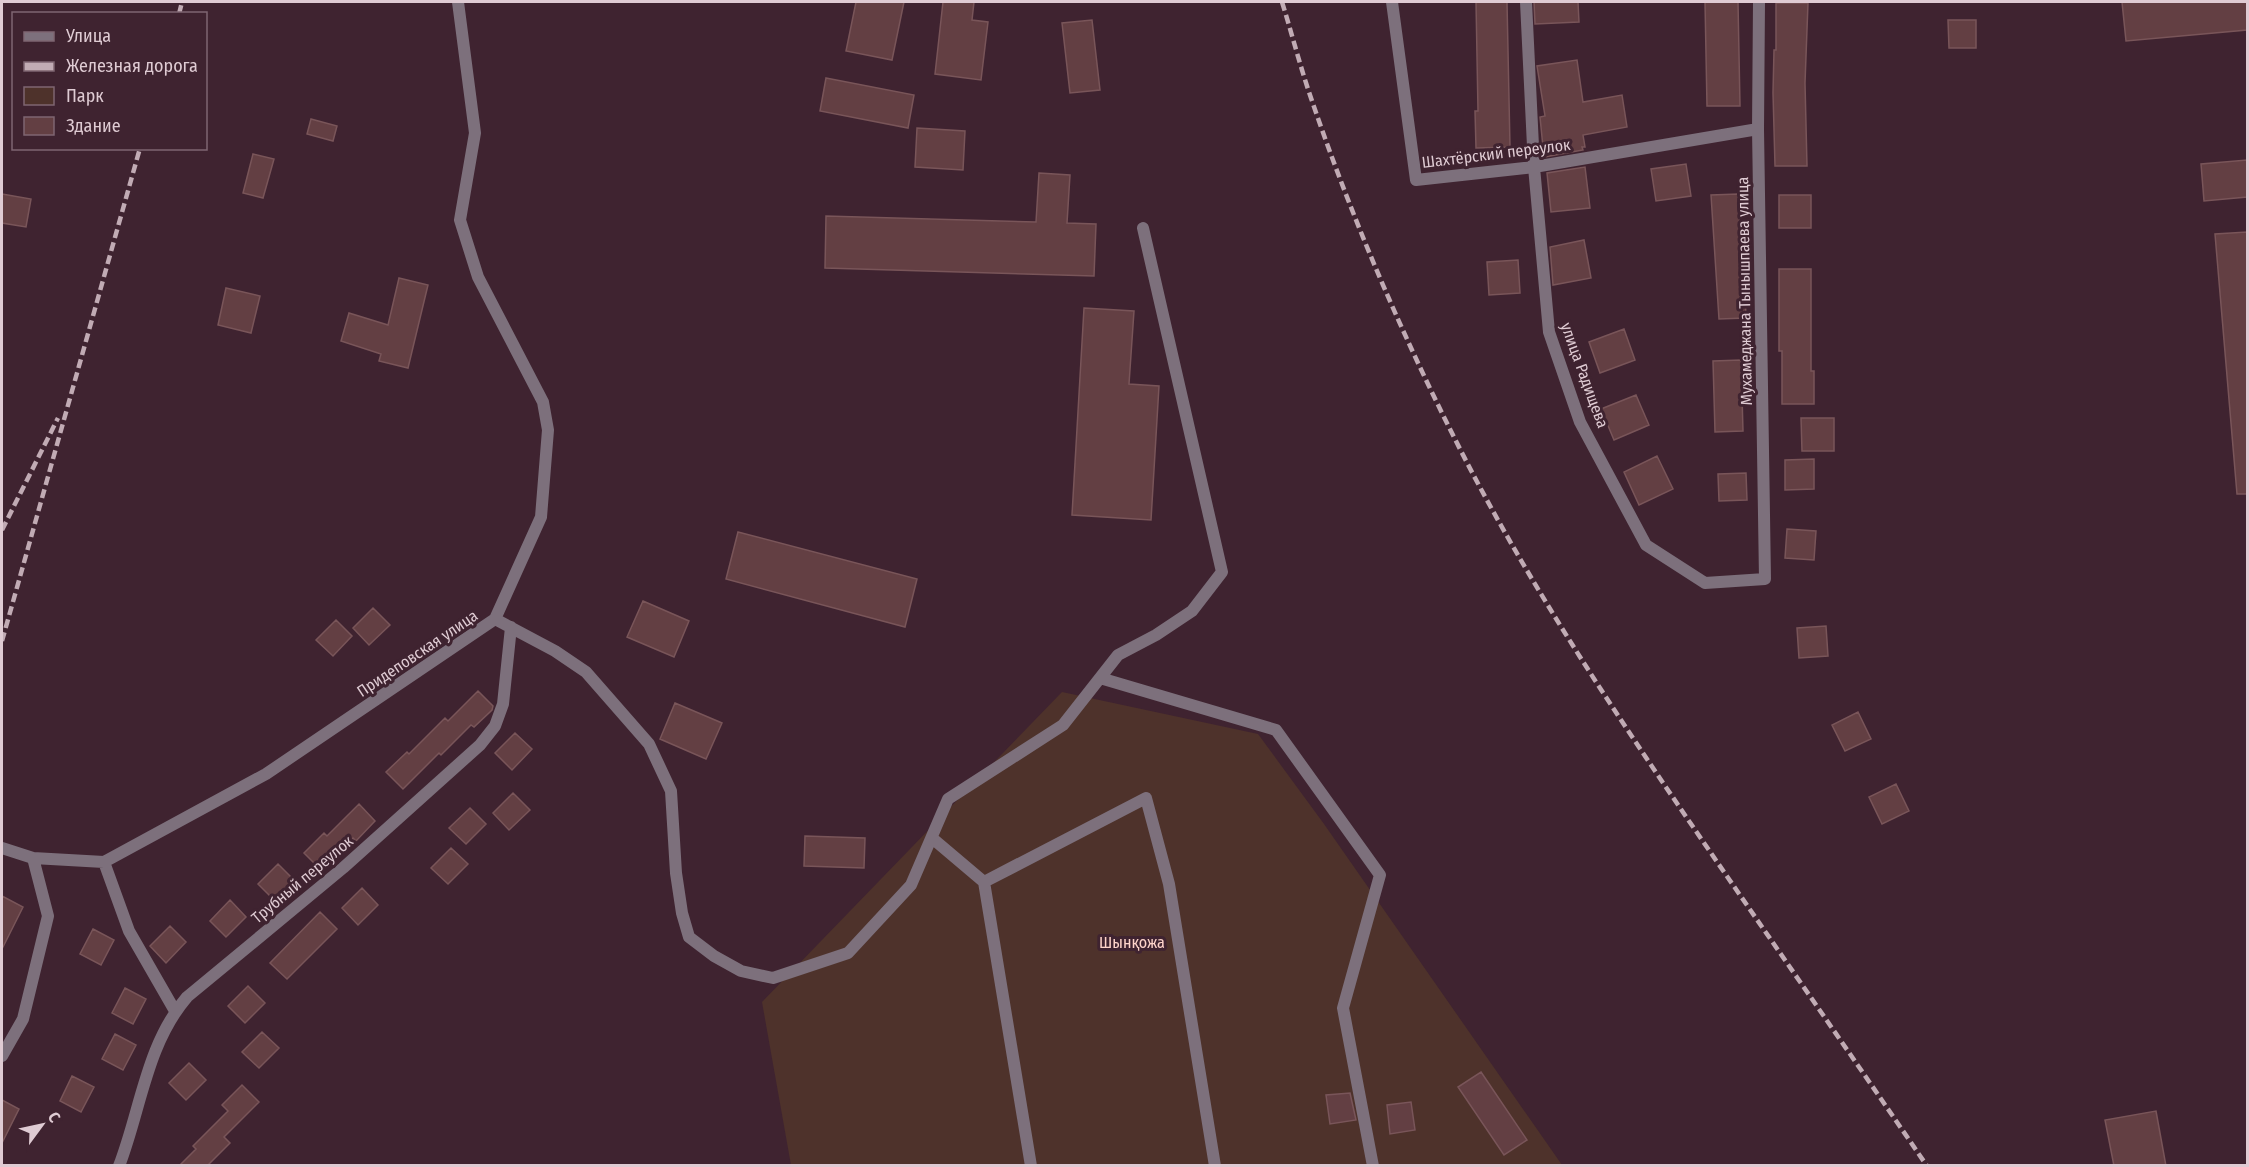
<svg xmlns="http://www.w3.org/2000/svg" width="2249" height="1167" viewBox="0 0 2249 1167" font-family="'Fira Sans Condensed',sans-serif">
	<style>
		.green { fill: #4e322b }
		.building { fill: #633f43; stroke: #795559; stroke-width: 1.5 }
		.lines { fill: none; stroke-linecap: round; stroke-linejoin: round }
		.minor { stroke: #7d707c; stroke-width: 12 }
		.rail { stroke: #c1abb4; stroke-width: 4.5; stroke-dasharray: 9 4.5; stroke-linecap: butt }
		.labels { text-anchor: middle; stroke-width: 6; stroke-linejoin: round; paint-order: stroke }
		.street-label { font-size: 16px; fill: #dfcbd3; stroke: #3f2330 }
		.park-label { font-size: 16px; fill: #fed4ca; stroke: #3f2330 }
	</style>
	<rect width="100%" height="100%" fill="#3f2330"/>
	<path class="green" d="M 1062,692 L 1258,734 L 1324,824 L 1562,1165 L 791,1165 L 762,1002 Z"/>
	<path class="building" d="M 856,2 L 904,2 L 892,60 L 846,51 Z
		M 943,2 L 974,2 L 972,20 L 988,22 L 981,80 L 935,74 Z
		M 1476,2 L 1507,2 L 1510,147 L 1476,148 L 1475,111 L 1478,111 Z
		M 1534,2 L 1578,2 L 1579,22 L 1535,24 Z
		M 1705,2 L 1738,2 L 1740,106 L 1707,106 Z
		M 2122,2 L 2247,2 L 2247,30 L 2126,41 Z
		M 1776,3 L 1808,3 L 1805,83 L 1807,166 L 1775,166 L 1773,93 L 1774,50 L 1776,50 Z
		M 1092,20 L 1100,90 L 1070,93 L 1062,23 Z
		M 1948,20 L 1976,20 L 1976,48 L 1949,48 Z
		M 1577,60 L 1583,102 L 1622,95 L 1627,127 L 1583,135 L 1585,147 L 1582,147 L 1583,150 L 1544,157 L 1540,117 L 1545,116 L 1537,66 Z
		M 826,78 L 914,95 L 908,128 L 820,111 Z
		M 311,119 L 337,126 L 333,141 L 307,134 Z
		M 917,128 L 965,131 L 963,170 L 915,167 Z
		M 253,154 L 274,159 L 263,198 L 243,193 Z
		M 2247,160 L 2247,197 L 2204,201 L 2201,164 Z
		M 1686,164 L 1691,196 L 1656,201 L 1651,169 Z
		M 1585,167 L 1590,208 L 1551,212 L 1547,173 Z
		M 1039,173 L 1070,175 L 1067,223 L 1096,224 L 1094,276 L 825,268 L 826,216 L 1036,222 Z
		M 2,194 L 31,199 L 26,227 L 2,223 Z
		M 1738,194 L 1743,291 L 1745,291 L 1746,318 L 1719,319 L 1711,195 Z
		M 1779,195 L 1811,195 L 1811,228 L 1779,228 Z
		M 2247,232 L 2247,494 L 2237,494 L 2215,234 Z
		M 1584,240 L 1591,278 L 1553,285 L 1550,247 Z
		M 1518,260 L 1520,293 L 1489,295 L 1487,262 Z
		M 1779,269 L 1811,269 L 1811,371 L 1814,371 L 1814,404 L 1782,404 L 1782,351 L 1779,351 Z
		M 399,278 L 428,285 L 408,368 L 379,361 L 381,354 L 341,341 L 349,313 L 388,325 Z
		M 226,288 L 260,296 L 251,333 L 218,325 Z
		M 1084,308 L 1134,311 L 1129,384 L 1159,386 L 1151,520 L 1072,515 Z
		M 1624,329 L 1635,360 L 1600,373 L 1589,342 Z
		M 1741,360 L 1743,431 L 1715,432 L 1713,361 Z
		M 1636,395 L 1649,425 L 1614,440 L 1601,409 Z
		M 1801,418 L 1834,418 L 1834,451 L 1802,451 Z
		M 1657,456 L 1673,489 L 1639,505 L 1624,472 Z
		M 1814,459 L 1814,489 L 1785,490 L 1785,460 Z
		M 1746,473 L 1747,500 L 1719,501 L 1718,474 Z
		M 1787,529 L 1816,531 L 1814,560 L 1785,558 Z
		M 738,532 L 917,579 L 905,627 L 726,579 Z
		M 643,601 L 689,621 L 674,657 L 627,637 Z
		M 373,608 L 390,625 L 369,645 L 353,628 Z
		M 336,620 L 352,636 L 333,656 L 316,640 Z
		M 1826,626 L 1828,656 L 1799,658 L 1797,628 Z
		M 478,691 L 493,706 L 492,710 L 474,727 L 471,725 L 441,755 L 439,753 L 403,789 L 386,772 L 407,752 L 409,754 L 445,718 L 448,721 Z
		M 675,703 L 722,723 L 706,759 L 660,739 Z
		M 1858,712 L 1871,739 L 1845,751 L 1832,725 Z
		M 515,733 L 532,749 L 512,770 L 495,753 Z
		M 1896,784 L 1909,811 L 1882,824 L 1869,797 Z
		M 513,793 L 530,810 L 509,830 L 493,813 Z
		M 359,804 L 375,821 L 356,841 L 353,838 L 321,870 L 304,853 L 324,833 L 327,836 Z
		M 470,808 L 486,824 L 466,844 L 449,828 Z
		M 805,836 L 865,838 L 864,868 L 804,866 Z
		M 451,848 L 468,864 L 448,884 L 431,868 Z
		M 278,864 L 295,881 L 275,901 L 258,884 Z
		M 362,888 L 378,905 L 358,925 L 342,908 Z
		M 2,896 L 23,907 L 2,949 Z
		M 230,900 L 246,917 L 226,937 L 210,921 Z
		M 320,912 L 337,929 L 287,979 L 270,963 Z
		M 170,926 L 186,942 L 166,963 L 150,946 Z
		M 93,929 L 114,940 L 101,965 L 80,954 Z
		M 248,986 L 265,1003 L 245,1023 L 228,1006 Z
		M 125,988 L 146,999 L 133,1024 L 112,1013 Z
		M 262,1032 L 279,1048 L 259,1068 L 242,1052 Z
		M 115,1034 L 136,1045 L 123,1070 L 102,1059 Z
		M 189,1063 L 206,1080 L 186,1100 L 169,1083 Z
		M 1481,1072 L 1527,1140 L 1504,1155 L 1458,1087 Z
		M 72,1076 L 94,1087 L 81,1112 L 60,1101 Z
		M 242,1085 L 259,1102 L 224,1137 L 230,1143 L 207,1166 L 179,1166 L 196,1149 L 193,1146 L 228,1111 L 222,1105 Z
		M 1350,1093 L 1356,1120 L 1330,1124 L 1326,1095 Z
		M 2,1100 L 19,1109 L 2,1143 Z
		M 1411,1102 L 1415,1130 L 1390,1134 L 1387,1105 Z
		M 2156,1111 L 2166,1166 L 2114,1166 L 2105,1120 Z"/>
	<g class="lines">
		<path class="minor" d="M 1392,2 L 1416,180 L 1534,167 L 1758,129
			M 1526,2 L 1534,167 L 1549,332 L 1580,422 L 1646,545 L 1705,583 L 1765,579 L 1758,129 L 1759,2
			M 495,619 L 555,651 L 586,672 L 649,744 L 671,791 L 676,873 L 682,913 L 689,937 L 714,956 L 741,971 L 773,978 L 848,953 L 911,885 L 948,799 L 1063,725 L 1118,655 L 1156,635 L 1192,611 L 1222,572 L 1143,228
			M 1100,678 L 1276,730 L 1380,875 L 1343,1008 L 1373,1166
			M 932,838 L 984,882 L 1146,798 L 1169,884 L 1215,1166
			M 2,848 L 33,858 L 104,862 L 266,774 L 495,619 L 541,517 L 548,430 L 543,402 L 478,277 L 460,220 L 475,133 L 458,2
			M 104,862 L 129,931 L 175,1011
			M 984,882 L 1031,1166
			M 2,1056 L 23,1019 L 48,916 L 33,858
			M 119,1166 C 141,1109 146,1045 187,997 L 343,868 L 480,745 L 495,726 L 503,704 L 511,627"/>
		<path class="rail" d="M 1282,2 C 1292,34 1300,66 1311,98 C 1352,219 1403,337 1461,451 C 1533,592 1623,725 1713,856 C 1784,959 1856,1062 1927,1166
			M 179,14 L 182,2
			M 2,530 L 58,418
			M 2,641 L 140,148"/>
	</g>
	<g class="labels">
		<g class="street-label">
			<text transform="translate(1496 153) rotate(-7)" y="6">Шахтёрский переулок</text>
			<text transform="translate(1744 291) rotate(-91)" y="6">Мухамеджана Тынышпаева улица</text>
			<text transform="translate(1585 375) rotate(70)" y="6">улица Радищева</text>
			<text transform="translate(417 653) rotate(-34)" y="6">Придеповская улица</text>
			<text transform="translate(302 879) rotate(-40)" y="6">Трубный переулок</text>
		</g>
		<g class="park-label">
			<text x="1132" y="948">Шынқожа</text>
		</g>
	</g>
	<rect width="2249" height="1167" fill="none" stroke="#dfcbd3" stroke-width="6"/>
	<rect x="12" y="12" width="195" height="138" fill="#3f2330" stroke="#7f6671" stroke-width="1.5"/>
	<rect x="24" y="32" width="30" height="9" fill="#7d707c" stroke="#7f6671" stroke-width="1.5"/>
	<text x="66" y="42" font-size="18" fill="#dfcbd3">Улица</text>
	<rect x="24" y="62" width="30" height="9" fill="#c1abb4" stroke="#7f6671" stroke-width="1.5"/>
	<text x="66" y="72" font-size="18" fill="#dfcbd3">Железная дорога</text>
	<rect x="24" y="87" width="30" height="18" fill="#4e322b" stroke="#7f6671" stroke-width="1.5"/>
	<text x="66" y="102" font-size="18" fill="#dfcbd3">Парк</text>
	<rect x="24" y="117" width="30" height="18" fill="#633f43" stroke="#7f6671" stroke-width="1.5"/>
	<text x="66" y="132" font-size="18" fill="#dfcbd3">Здание</text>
	<g transform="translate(42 1125) rotate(57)" stroke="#3f2330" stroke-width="4.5" paint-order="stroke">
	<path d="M0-4.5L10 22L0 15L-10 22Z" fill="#dfcbd3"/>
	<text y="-9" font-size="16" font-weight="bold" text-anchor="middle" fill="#dfcbd3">С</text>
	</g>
</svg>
